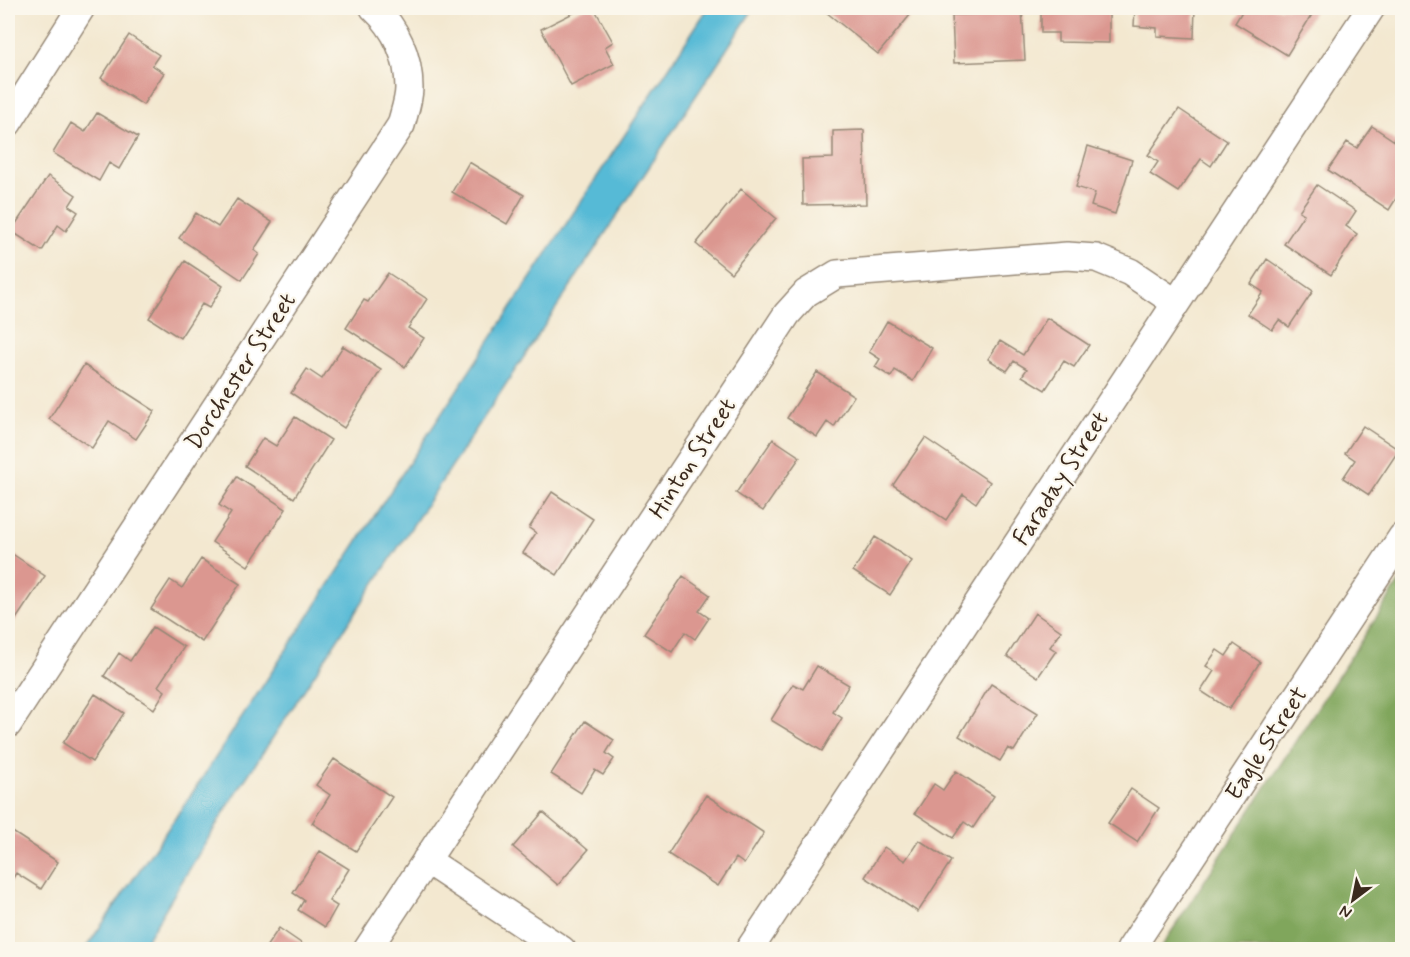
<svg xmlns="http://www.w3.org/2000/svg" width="1410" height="957" viewBox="0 0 1410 957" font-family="Mynerve,sans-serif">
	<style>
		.forest { fill: #80a65c; stroke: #5e683d; stroke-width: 1.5 }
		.water { fill: #57bad6; stroke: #49727a; stroke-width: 1.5 }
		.building { fill: #db9790 }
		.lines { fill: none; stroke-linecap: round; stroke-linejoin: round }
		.street-casing { stroke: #978977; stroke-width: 30 }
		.street { stroke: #fff; stroke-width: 27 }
		.labels { text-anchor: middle; stroke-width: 4.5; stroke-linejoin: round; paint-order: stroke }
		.street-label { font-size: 24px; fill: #3b2a1e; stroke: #fbf7ec }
	</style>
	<rect width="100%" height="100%" fill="#fbf7ec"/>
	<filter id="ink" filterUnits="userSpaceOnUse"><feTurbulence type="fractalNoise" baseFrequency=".0167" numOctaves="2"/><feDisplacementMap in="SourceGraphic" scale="12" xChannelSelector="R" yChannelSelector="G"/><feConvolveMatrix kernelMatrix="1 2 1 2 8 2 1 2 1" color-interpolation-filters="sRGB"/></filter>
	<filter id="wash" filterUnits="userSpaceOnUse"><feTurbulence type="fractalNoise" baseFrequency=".008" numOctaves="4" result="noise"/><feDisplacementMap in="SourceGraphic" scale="24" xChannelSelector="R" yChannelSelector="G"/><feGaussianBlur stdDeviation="1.35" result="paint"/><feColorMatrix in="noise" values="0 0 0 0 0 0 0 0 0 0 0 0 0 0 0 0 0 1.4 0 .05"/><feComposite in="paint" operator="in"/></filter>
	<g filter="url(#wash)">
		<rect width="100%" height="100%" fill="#f3e8d0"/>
		<path class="forest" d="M 1402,578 L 1402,949 L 1160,949 Z"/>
		<path class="water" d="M 708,8 L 754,8 L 229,804 L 141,949 L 85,949 L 187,801 Z"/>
		<g id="blocks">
			<path class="building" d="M 583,8 L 594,8 L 613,42 L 605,47 L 614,64 L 571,86 L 541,29 Z
				M 830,8 L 901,8 L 910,15 L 878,54 L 826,12 Z
				M 989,8 L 1022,8 L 1025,60 L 954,63 L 952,15 L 989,14 Z
				M 1041,8 L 1109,8 L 1109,43 L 1058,42 L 1058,33 L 1041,33 Z
				M 1135,8 L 1195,8 L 1194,38 L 1157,36 L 1157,28 L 1134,26 Z
				M 1244,8 L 1316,8 L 1287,55 L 1235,23 Z
				M 129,35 L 159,55 L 152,65 L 164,73 L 143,105 L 101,78 Z
				M 1179,109 L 1227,141 L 1211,166 L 1201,159 L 1178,192 L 1150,174 L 1158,162 L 1148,155 Z
				M 97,113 L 138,137 L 119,169 L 109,163 L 99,181 L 53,153 L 71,123 L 85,132 Z
				M 1372,126 L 1402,146 L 1402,189 L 1389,210 L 1328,170 L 1347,142 L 1357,148 Z
				M 864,130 L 866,204 L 803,205 L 802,159 L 833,158 L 833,131 Z
				M 1088,146 L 1132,160 L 1115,214 L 1091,206 L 1095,193 L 1076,187 Z
				M 469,162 L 524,195 L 507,224 L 452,192 Z
				M 48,176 L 76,195 L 69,206 L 78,212 L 66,231 L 58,225 L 42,251 L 11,231 Z
				M 1317,185 L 1356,211 L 1346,226 L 1357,234 L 1331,275 L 1284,244 L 1304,214 L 1299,211 Z
				M 741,189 L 776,218 L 731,273 L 696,244 Z
				M 237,199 L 272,222 L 254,250 L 259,254 L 242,280 L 179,238 L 196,213 L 218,227 Z
				M 1267,259 L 1313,291 L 1289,327 L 1279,320 L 1272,330 L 1248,314 L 1263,292 L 1251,284 Z
				M 185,261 L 223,286 L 209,308 L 202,304 L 180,338 L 149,318 Z
				M 388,273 L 427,299 L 408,328 L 424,338 L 405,367 L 346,328 L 364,300 L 368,302 Z
				M 1047,318 L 1089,345 L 1074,367 L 1064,361 L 1045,390 L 1022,376 L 1027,369 L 1014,361 L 1007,371 L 988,359 L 1000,341 L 1023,355 Z
				M 887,321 L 932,348 L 913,381 L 895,370 L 891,377 L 875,367 L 880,359 L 869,352 Z
				M 343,346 L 381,370 L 344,428 L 291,393 L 307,369 L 322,379 Z
				M 84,365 L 155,411 L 136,439 L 109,421 L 92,448 L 49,419 Z
				M 817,372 L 854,396 L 834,427 L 827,422 L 817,437 L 787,418 Z
				M 295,417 L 331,440 L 294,498 L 245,466 L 263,438 L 276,446 Z
				M 1363,426 L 1399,450 L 1369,495 L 1343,478 L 1355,460 L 1345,453 Z
				M 925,438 L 990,482 L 976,503 L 963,494 L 946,520 L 893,485 Z
				M 773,439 L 800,457 L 763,511 L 736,493 Z
				M 237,477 L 286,509 L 248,566 L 212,542 L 231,513 L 219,505 Z
				M 552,492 L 593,519 L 557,575 L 523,553 L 536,533 L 529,528 Z
				M 875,537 L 912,561 L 890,595 L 853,571 Z
				M 8,551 L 45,576 L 8,631 Z
				M 201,559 L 240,584 L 202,642 L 151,609 L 170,580 L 182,588 Z
				M 683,576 L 710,595 L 699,611 L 709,618 L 695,639 L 685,632 L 672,652 L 644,634 Z
				M 1035,613 L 1061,631 L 1050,647 L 1056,651 L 1038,677 L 1007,656 Z
				M 153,627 L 184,647 L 158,686 L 165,691 L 154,709 L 104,676 L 119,653 L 130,661 Z
				M 1234,644 L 1260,662 L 1229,709 L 1201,691 L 1214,671 L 1206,666 L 1217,650 L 1226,656 Z
				M 817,666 L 849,685 L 833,712 L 842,718 L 822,751 L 771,720 L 793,684 L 803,689 Z
				M 991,684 L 1038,713 L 1014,751 L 1008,748 L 1000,761 L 959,736 Z
				M 95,694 L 124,713 L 92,762 L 63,743 Z
				M 585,721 L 614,740 L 606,753 L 614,759 L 603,775 L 595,770 L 581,793 L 551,774 Z
				M 334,759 L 392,797 L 356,851 L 312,823 L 330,795 L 316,785 Z
				M 956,771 L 994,796 L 973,828 L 964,822 L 953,838 L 915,813 L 934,784 L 943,790 Z
				M 1131,789 L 1159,808 L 1137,842 L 1108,823 Z
				M 706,795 L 764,833 L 744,864 L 736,858 L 718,886 L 668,854 Z
				M 543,812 L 588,850 L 558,885 L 513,847 Z
				M 8,829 L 58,862 L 41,889 L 16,873 L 8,886 Z
				M 919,840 L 951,861 L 918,912 L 865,877 L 884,847 L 905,861 Z
				M 320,851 L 349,869 L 329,901 L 337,906 L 325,927 L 298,910 L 304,900 L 293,893 Z
				M 279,928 L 311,950 L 264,950 Z"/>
		</g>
	</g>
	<g filter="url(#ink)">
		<use href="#blocks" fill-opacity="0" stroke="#978977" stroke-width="1.5"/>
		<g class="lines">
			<defs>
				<path id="street" d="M 8,123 L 81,8
					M 8,724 L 401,125 C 404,113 409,100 409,88 C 409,57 396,28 374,8
					M 426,860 L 562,950
					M 367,950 L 787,314 L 806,293 L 837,274 L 1067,256 L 1096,258 L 1130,272 L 1176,303
					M 749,950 L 1371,8
					M 1130,950 L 1402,537"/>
			</defs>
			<use href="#street" class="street-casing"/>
			<use href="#street" class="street"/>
		</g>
	</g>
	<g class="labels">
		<g class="street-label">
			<text transform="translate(240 371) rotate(-57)" y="8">Dorchester Street</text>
			<text transform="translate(692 458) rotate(-57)" y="8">Hinton Street</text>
			<text transform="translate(1060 478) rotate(-57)" y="8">Faraday Street</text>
			<text transform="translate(1266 743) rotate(-57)" y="8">Eagle Street</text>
		</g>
	</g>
	<rect width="1410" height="957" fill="none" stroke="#fbf7ec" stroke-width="30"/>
	<g transform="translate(1353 900) rotate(212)" stroke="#fbf7ec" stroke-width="4.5" paint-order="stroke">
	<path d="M0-4.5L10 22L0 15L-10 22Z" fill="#3b2a1e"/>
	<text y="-9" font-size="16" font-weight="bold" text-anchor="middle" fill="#3b2a1e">N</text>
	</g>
</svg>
